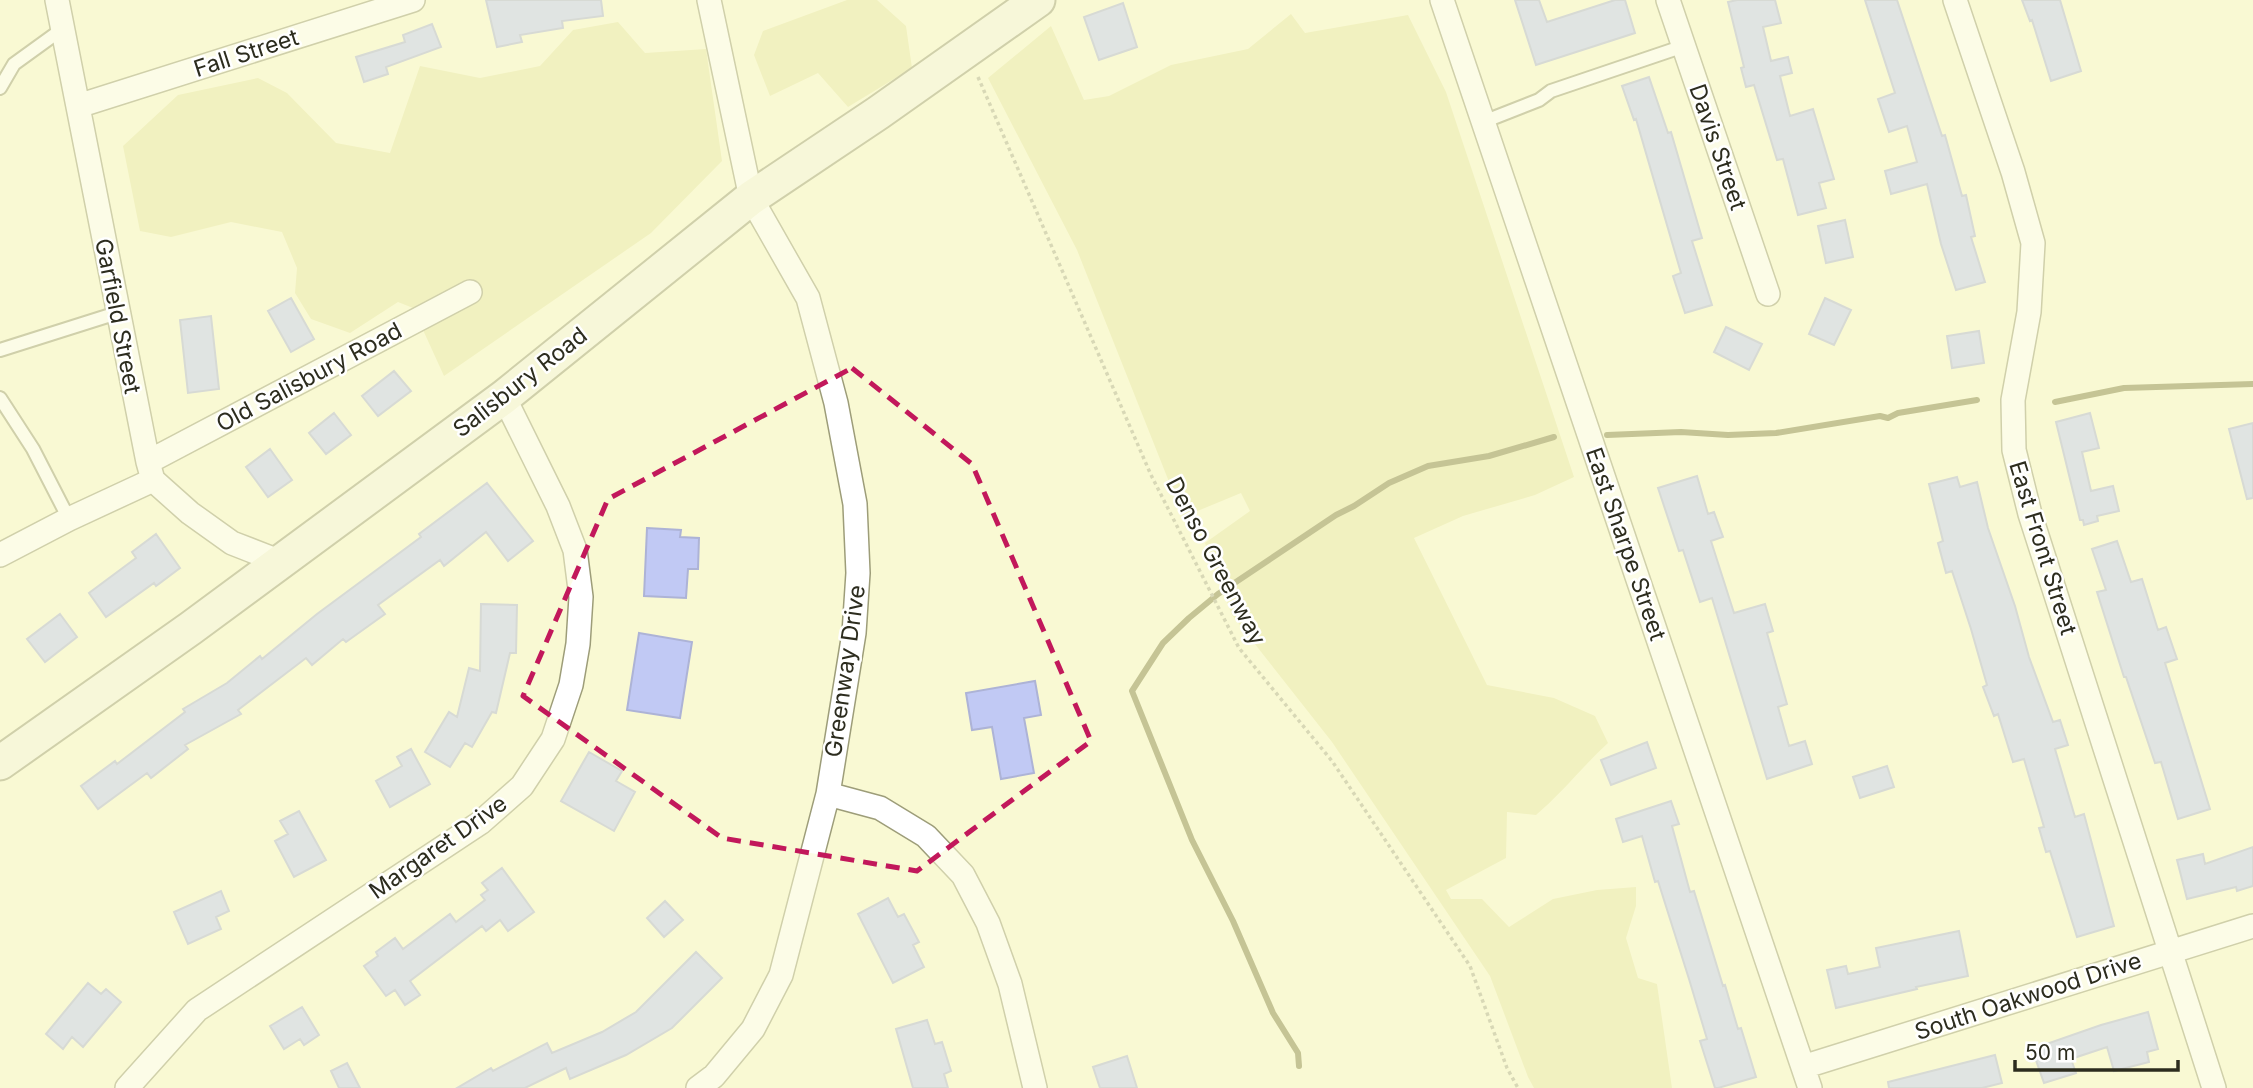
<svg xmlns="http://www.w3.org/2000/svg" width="2253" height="1088" viewBox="0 0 2253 1088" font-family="Inter,sans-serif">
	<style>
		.green { fill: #e7e6a9 }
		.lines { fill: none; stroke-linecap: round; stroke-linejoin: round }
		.stream { stroke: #858449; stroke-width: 6 }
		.building { fill: #c1c9f4; stroke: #adb3d6; stroke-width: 2 }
		.lane-casing { stroke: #9d9d79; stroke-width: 16 }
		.street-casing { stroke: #9d9d79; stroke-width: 26 }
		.secondary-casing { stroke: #9d9d79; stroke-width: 37 }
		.path { stroke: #afaf92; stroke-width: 3.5; stroke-dasharray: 3.5 3.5; stroke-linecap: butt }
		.lane { stroke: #fff; stroke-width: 12 }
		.street { stroke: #fff; stroke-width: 23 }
		.secondary { stroke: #f4f4df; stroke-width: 33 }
		.marked { fill: none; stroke: #c2185b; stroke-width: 5; stroke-dasharray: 14 9; stroke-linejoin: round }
		.labels { text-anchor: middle; stroke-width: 5; stroke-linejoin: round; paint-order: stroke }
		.street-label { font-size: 23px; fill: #2c2c1e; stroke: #fff }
	</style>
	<rect width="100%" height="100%" fill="#f9f9d3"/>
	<path class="green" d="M 847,0 L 877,0 L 906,26 L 912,68 L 848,107 L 818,73 L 770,96 L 754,55 L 763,31 Z
		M 1291,14 L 1305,33 L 1408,15 L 1446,92 L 1574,477 L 1535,495 L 1463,516 L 1414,538 L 1487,685 L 1554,698 L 1595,716 L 1608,743 C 1583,766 1562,793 1536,815 L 1507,812 L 1506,858 L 1446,890 L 1451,899 L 1482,899 L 1509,927 L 1553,899 L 1597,890 L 1636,887 L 1636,906 L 1626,938 L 1638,978 L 1657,984 L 1672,1088 L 1534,1088 L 1528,1077 L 1490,976 L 1332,742 L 1232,615 L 1205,543 L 1250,511 L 1241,493 L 1183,517 L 1077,250 L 988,78 L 1051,26 L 1084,100 L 1109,96 L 1171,65 L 1248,49 Z
		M 618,22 L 645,53 L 706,49 L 722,161 L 651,233 L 444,376 L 413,308 L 398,302 L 350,333 L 311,319 L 295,293 L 297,268 L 282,232 L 231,222 L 171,237 L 140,231 L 123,146 L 178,95 L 258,78 L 287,93 L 336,143 L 390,153 L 420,66 L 480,78 L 540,66 L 573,30 Z"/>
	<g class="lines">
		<path class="stream" d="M 2055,402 L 2124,388 L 2253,384
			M 1607,435 L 1681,432 L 1728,435 L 1776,433 L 1880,416 L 1888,418 L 1898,413 L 1977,400
			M 1299,1066 L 1298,1053 L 1273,1013 L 1233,921 L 1192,840 L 1132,691 L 1163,643 L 1189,618 L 1218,594 L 1336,515 L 1354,506 L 1389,483 L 1428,466 L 1489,456 L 1554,437"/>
	</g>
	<path class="building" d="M 486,0 L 601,0 L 603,16 L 562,21 L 563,28 L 520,35 L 522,42 L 497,47 Z
		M 1515,0 L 1539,0 L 1547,22 L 1615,0 L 1625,0 L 1635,33 L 1536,65 Z
		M 1737,0 L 1775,0 L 1781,23 L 1763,27 L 1771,61 L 1788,57 L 1792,73 L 1780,76 L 1790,116 L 1813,109 L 1834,179 L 1819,183 L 1826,208 L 1798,215 L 1783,159 L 1777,160 L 1754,85 L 1746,87 L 1741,68 L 1744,67 L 1728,2 Z
		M 1865,0 L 1897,0 L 1942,136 L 1945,135 L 1962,196 L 1966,195 L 1975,236 L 1971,237 L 1985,282 L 1956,290 L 1941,244 L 1927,184 L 1891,194 L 1885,171 L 1917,162 L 1907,126 L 1889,132 L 1878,99 L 1895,93 Z
		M 2022,0 L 2060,0 L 2081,71 L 2051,81 L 2032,20 L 2030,21 Z
		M 1123,3 L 1137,47 L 1099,60 L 1084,17 Z
		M 432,24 L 441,47 L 386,67 L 388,74 L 364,82 L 356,57 L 405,42 L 403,35 Z
		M 1649,77 L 1668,133 L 1671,132 L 1702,238 L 1692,241 L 1712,305 L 1685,313 L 1673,276 L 1681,273 L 1636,119 L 1634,120 L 1622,86 Z
		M 1845,220 L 1853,257 L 1826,263 L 1818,226 Z
		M 291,298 L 314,339 L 291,352 L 268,311 Z
		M 1825,298 L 1851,310 L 1834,345 L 1809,334 Z
		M 211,316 L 219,389 L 188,393 L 180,320 Z
		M 1726,327 L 1762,344 L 1749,370 L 1714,352 Z
		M 1979,331 L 1984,363 L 1952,368 L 1947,336 Z
		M 394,371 L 411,391 L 378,416 L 362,396 Z
		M 334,413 L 351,435 L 326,454 L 309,433 Z
		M 2090,413 L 2099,448 L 2082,452 L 2091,491 L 2113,486 L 2119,511 L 2097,516 L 2098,521 L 2084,525 L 2083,520 L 2080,520 L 2056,422 Z
		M 2253,423 L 2253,498 L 2247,499 L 2229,429 Z
		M 270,449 L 292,480 L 268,497 L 246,467 Z
		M 1697,476 L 1708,514 L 1714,512 L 1723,537 L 1711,541 L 1734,613 L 1765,604 L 1773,631 L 1767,633 L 1787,704 L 1778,707 L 1789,746 L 1805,741 L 1812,764 L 1767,779 L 1712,598 L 1700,602 L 1683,550 L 1679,551 L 1658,488 Z
		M 1957,477 L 1960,487 L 1977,482 L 1988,528 L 2015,606 L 2029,657 L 2053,722 L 2060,720 L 2068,745 L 2055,749 L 2075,817 L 2084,814 L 2114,926 L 2077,937 L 2050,851 L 2046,852 L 2039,828 L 2044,827 L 2024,759 L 2013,762 L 1998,714 L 1994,716 L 1983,687 L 1987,685 L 1971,629 L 1952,571 L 1946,573 L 1938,543 L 1943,541 L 1929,484 Z
		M 487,483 L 533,541 L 508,561 L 486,532 L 444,566 L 440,560 L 378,605 L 385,614 L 346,642 L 343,639 L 312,665 L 306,658 L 238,710 L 241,714 L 185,745 L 188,749 L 151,778 L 147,773 L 98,809 L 81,786 L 115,761 L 117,764 L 185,712 L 183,709 L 227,683 L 260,656 L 262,659 L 317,614 L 421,537 L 419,534 Z
		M 647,528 L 681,530 L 680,537 L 699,538 L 698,569 L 688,569 L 686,598 L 644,596 Z
		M 156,534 L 180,568 L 156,586 L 154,583 L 106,617 L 89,593 L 136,558 L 132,552 Z
		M 2117,541 L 2131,582 L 2142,579 L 2158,630 L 2166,627 L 2177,659 L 2165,663 L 2210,809 L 2178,819 L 2161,762 L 2155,763 L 2126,677 L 2124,677 L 2097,592 L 2106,590 L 2092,549 Z
		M 481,604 L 517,605 L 516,653 L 510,653 L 496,713 L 492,712 L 472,747 L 465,743 L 450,767 L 425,752 L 449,712 L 457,717 L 469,668 L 480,671 Z
		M 60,614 L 77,637 L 45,662 L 27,639 Z
		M 639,633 L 692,642 L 680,718 L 627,710 Z
		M 1035,681 L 1041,715 L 1024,718 L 1034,773 L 1001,779 L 992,727 L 972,730 L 966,693 Z
		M 1647,742 L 1656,768 L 1611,785 L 1601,760 Z
		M 411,749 L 430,784 L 390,807 L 376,781 L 402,766 L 397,757 Z
		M 589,752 L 622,771 L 616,781 L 635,792 L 614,831 L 561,801 Z
		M 1887,766 L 1894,787 L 1860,798 L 1853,777 Z
		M 1671,801 L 1679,824 L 1672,826 L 1690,892 L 1694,891 L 1723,986 L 1725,985 L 1738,1029 L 1741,1028 L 1756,1077 L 1718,1088 L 1715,1088 L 1700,1041 L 1707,1039 L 1689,979 L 1658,881 L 1655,882 L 1642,836 L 1623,842 L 1616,819 Z
		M 299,811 L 326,860 L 294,877 L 275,841 L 288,834 L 280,821 Z
		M 2253,847 L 2253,886 L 2237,891 L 2236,887 L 2187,899 L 2177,860 L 2203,854 L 2205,864 Z
		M 502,868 L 534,912 L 508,931 L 500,920 L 486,931 L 482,926 L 410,981 L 420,995 L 405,1005 L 395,990 L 386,996 L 364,966 L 378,956 L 376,952 L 395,938 L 403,949 L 450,914 L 456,922 L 485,900 L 481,895 L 488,890 L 482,883 Z
		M 221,891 L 229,911 L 216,917 L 221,929 L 188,944 L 174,912 Z
		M 888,898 L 898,917 L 904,914 L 919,942 L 913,945 L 924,967 L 893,983 L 858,914 Z
		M 665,901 L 683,920 L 664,937 L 647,918 Z
		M 1959,931 L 1968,976 L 1916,987 L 1917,989 L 1836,1008 L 1827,970 L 1846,966 L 1848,974 L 1880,967 L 1876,948 Z
		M 696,952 L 722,978 L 672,1028 L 626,1055 L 570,1079 L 566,1068 L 525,1088 L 457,1088 L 491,1068 L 493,1071 L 547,1043 L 552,1053 L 602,1032 L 636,1012 Z
		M 88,983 L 101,994 L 106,989 L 121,1002 L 83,1047 L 72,1037 L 63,1049 L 46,1034 Z
		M 302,1007 L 319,1035 L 304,1045 L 300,1039 L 284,1049 L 270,1026 Z
		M 2148,1012 L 2158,1049 L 2147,1052 L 2149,1062 L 2114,1071 L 2107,1047 L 2071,1059 L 2076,1073 L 2044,1083 L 2032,1049 L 2101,1025 Z
		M 927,1020 L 935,1044 L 942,1042 L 951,1071 L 944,1074 L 948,1088 L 913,1088 L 896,1029 Z
		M 1995,1055 L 2002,1083 L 1982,1088 L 1889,1088 L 1888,1082 Z
		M 1127,1056 L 1137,1088 L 1100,1088 L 1093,1067 Z
		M 347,1063 L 360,1088 L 339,1088 L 331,1071 Z"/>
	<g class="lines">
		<defs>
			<path id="lane" d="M 0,88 L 14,64 L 61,30
				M 1483,122 L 1539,100 L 1551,91 L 1684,46
				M 0,350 L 117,313
				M 0,398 L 33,449 L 69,519"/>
			<path id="street" d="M 57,0 L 148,462 L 153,480 L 190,513 L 232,543 L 281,562
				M 1442,0 L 1810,1088
				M 1668,0 L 1768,294
				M 1955,0 L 2013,172 L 2033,243 L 2029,312 L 2013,400 L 2014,450 L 2030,514 L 2214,1088
				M 78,106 L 413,0
				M 148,462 L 470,292
				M 0,555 L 69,519 L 153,480
				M 828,794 L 880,808 L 926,836 L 963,875 L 988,923 L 1010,984 L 1035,1088
				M 1803,1067 L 2253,926
				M 127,1088 L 197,1010 L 480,823 L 522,786 L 553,739 L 571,685 L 578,644 L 581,597 L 575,550 L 558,506 L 504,397
				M 698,1088 L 714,1076 L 753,1029 L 781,975 L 828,794 L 854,633 L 858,573 L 855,504 L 836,403 L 808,298 L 751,198 L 709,0"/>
			<path id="secondary" d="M 0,763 L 191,628 L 504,397 L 751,198 L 878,113 L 1038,0"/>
		</defs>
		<use href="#lane" class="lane-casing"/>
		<use href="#street" class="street-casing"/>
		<use href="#secondary" class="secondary-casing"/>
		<path class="path" d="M 978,77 L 1151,475 L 1239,648 L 1332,761 L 1470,966 L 1507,1068 L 1518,1088"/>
		<use href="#lane" class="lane"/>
		<use href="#street" class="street"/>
		<use href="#secondary" class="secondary"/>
	</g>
	<path d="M0 0H2253V1088H0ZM 852,368 L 972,464 L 1091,741 L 917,871 L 722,838 L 523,696 L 608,499 Z" fill="#f9f9d3" fill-opacity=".55" fill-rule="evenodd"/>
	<path class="marked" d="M 852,368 L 972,464 L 1091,741 L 917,871 L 722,838 L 523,696 L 608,499 Z"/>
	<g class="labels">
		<g class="street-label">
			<text transform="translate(246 53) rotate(-18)" y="8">Fall Street</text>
			<text transform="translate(1718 147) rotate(71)" y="8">Davis Street</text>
			<text transform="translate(118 316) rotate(79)" y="8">Garfield Street</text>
			<text transform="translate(309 377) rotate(-28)" y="8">Old Salisbury Road</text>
			<text transform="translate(520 382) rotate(-38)" y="8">Salisbury Road</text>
			<text transform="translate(1626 544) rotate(71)" y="8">East Sharpe Street</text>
			<text transform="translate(2043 548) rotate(73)" y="8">East Front Street</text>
			<text transform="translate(1216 561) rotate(62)" y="8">Denso Greenway</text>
			<text transform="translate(845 671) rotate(-82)" y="8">Greenway Drive</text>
			<text transform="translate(438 847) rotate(-35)" y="8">Margaret Drive</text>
			<text transform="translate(2028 996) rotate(-18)" y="8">South Oakwood Drive</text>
		</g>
	</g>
	<path d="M2015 1060v10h163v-10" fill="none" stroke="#2c2c1e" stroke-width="3.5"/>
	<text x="2025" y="1060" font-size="21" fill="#2c2c1e" stroke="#ffffff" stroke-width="5" paint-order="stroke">50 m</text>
</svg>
